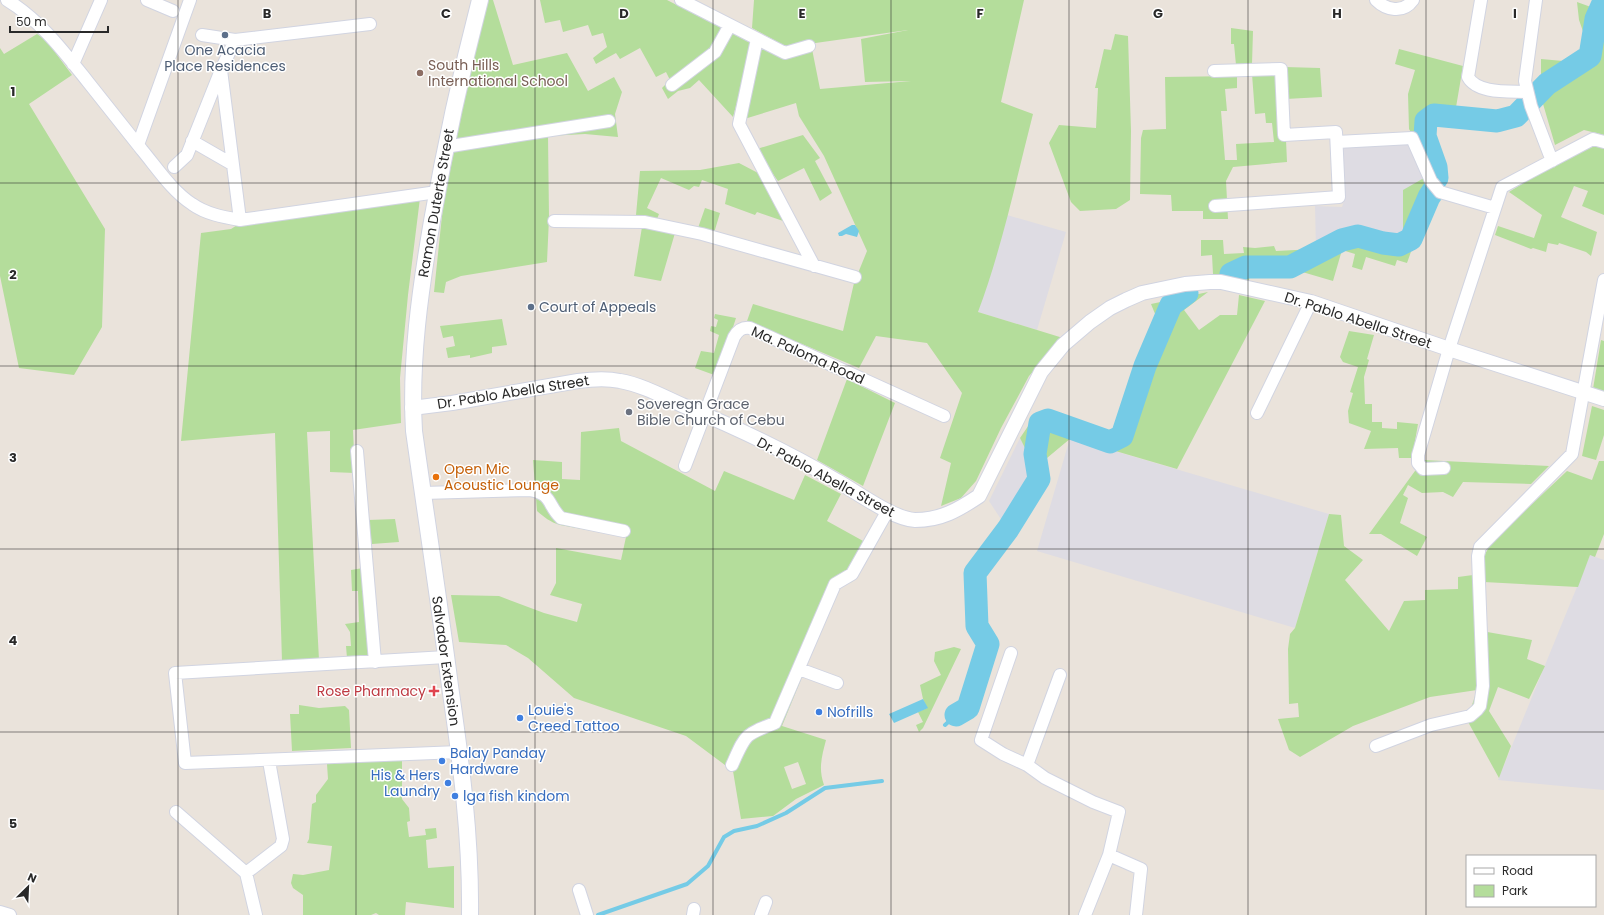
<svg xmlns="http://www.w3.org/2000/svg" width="1604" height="915" viewBox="0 0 1604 915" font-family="Poppins,sans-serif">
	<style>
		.industrial { fill: #dedce3 }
		.green { fill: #b4dd9b; fill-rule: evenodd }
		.water { fill: #75cbe6 }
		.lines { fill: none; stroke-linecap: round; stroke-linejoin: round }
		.stream { stroke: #75cbe6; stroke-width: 4 }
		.river { stroke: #75cbe6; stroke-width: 23 }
		.minor-casing { stroke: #d1d4e1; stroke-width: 14 }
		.tertiary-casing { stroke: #d1d4e1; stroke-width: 16 }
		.secondary-casing { stroke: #d1d4e1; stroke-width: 18 }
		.minor { stroke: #fff; stroke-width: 12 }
		.tertiary { stroke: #fff; stroke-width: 14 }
		.secondary { stroke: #fff; stroke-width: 16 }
		.grid { fill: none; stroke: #292929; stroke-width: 1; stroke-opacity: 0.55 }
		.service-dot { fill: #5c6f8a; stroke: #fff; stroke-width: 1.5 }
		.education-dot { fill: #8d6e63; stroke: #fff; stroke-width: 1.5 }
		.worship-dot { fill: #6b7280; stroke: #fff; stroke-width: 1.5 }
		.food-dot { fill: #e8710a; stroke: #fff; stroke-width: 1.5 }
		.health-dot { fill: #e0444e; stroke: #fff; stroke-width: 1.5 }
		.shop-dot { fill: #3f7fe0; stroke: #fff; stroke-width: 1.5 }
		.labels { text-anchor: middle; stroke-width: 3; stroke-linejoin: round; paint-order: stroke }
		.service-label { font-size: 14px; fill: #4e5e75; stroke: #fff }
		.education-label { font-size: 14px; fill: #785e54; stroke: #fff; text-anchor: start }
		.street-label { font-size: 14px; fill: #292929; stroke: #fff }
		.worship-label { font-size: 14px; fill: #5b616d; stroke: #fff; text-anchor: start }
		.food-label { font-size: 14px; fill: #c56008; stroke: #fff; text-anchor: start }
		.health-label { font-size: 14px; fill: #be3a42; stroke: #fff; text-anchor: end }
		.shop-label { font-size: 14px; fill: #366cbe; stroke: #fff; text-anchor: start }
		.grid-label { font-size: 13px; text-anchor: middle; font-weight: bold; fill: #292929; stroke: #fff; stroke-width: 3; stroke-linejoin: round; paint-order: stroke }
	</style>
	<rect width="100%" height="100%" fill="#eae3db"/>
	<path class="industrial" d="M 1412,144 L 1431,188 L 1404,237 L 1340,236 L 1316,249 L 1315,206 L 1342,207 L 1344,201 L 1340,147 Z
		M 1007,215 L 1066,232 L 1037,330 L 978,312 Z
		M 1020,438 L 1035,468 L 1014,514 L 1006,527 L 989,501 Z
		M 1070,438 L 1329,514 L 1295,628 L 1037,551 Z
		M 1590,555 L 1604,560 L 1604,790 L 1498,780 Z"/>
	<path class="green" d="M 488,0 L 493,0 L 513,65 L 567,53 L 588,91 L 614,77 L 622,92 L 615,114 L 618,137 L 585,134 L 548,136 L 549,218 L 547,262 L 461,276 L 446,282 L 444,293 L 434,292 L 443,206 L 479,25 Z
		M 540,0 L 667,0 L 753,44 L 733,117 L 699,80 L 690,88 L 678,91 L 668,99 L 662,88 L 670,80 L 666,72 L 656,77 L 640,48 L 620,59 L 616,53 L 596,64 L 593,58 L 607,47 L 603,33 L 592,36 L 588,25 L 563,32 L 560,20 L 545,23 Z
		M 754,0 L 1024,0 L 1001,102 L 1033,114 C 1016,180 1002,248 978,312 L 1063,338 L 1029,376 L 1001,428 L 976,481 L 961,498 L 941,506 L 951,463 L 940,458 L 962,393 L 927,343 L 876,336 L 859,368 L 747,321 L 753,304 L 843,331 L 854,283 L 867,251 L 824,156 L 799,116 L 796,103 L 741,120 L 757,47 L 783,56 L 812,49 L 820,89 L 911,81 L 865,82 L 861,39 L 908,30 L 787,47 L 752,28 Z
		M 1577,2 L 1602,11 L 1604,8 L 1604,135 L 1584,130 L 1555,145 L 1541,97 L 1541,59 L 1574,62 L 1591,54 L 1579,20 Z
		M 1231,28 L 1253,31 L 1252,64 L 1236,65 L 1234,44 L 1231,44 Z
		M 37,34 L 46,40 L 72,75 L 29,104 L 105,229 L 102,327 L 74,375 L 19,368 L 0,276 L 0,48 L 4,54 Z
		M 1115,34 L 1128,36 L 1131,131 L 1130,200 L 1116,209 L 1080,211 L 1071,202 L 1049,143 L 1059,125 L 1096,128 L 1098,88 L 1095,88 L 1104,49 L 1111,50 Z
		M 1399,49 L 1463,66 L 1454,119 L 1435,120 L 1434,134 L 1447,176 L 1435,195 L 1430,213 L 1425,212 L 1407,263 L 1397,260 L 1395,266 L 1366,257 L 1362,270 L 1352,267 L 1355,254 L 1342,250 L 1333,281 L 1299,271 L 1288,277 L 1252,268 L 1249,280 L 1213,274 L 1212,255 L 1201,256 L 1201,240 L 1223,240 L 1224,254 L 1244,253 L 1243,247 L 1255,248 L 1274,246 L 1276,251 L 1315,249 L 1340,236 L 1403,235 L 1403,190 L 1424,178 L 1431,167 L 1409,129 L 1408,94 L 1415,70 L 1395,64 Z
		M 1285,67 L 1320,68 L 1322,97 L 1286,99 Z
		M 1252,74 L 1276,74 L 1282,141 L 1286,140 L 1287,162 L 1233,167 L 1226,181 L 1228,219 L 1203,219 L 1203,211 L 1172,211 L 1171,195 L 1140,194 L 1141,138 L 1143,130 L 1166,129 L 1165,77 L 1237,76 L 1237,88 L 1225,89 L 1227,111 L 1221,111 L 1225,160 L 1237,160 L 1236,144 L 1274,142 L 1272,123 L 1266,123 L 1265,113 L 1255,114 Z
		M 803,135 L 820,158 L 815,161 L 832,193 L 820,201 L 804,168 L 778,181 L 757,152 L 760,148 Z
		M 1598,143 L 1604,145 L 1604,215 L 1582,206 L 1588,191 L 1574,186 L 1561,217 L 1597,232 L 1591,256 L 1586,252 L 1559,243 L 1558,245 L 1548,243 L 1546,252 L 1533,248 L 1531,249 L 1495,235 L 1498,226 L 1534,238 L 1542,215 L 1509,192 L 1555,163 Z
		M 739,163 L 758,173 L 786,222 L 757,212 L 755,215 L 725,204 L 728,189 L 702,180 L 699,187 L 694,186 L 689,190 L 661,178 L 647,208 L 659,214 L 657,219 L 636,215 L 640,171 L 700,170 Z
		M 420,198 L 408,295 L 400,378 L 401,423 L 353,430 L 355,473 L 330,472 L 330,431 L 307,432 L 319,660 L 282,661 L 275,433 L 181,441 L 201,233 L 231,229 L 242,222 Z
		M 705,208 L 720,213 L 714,233 L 698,228 Z
		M 642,227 L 675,233 L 661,281 L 634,276 Z
		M 1208,292 L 1184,310 L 1199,330 L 1220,315 L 1237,315 L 1239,295 L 1265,301 L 1177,469 L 1071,438 L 1035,468 L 1020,438 L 1037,413 L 1101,432 L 1120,427 L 1151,346 L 1153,330 L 1160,326 L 1151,304 Z
		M 715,314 L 736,318 L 717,376 L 695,368 L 701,351 L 714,353 L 719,335 L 710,331 L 711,326 L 716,327 L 718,320 L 714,318 Z
		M 502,319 L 507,345 L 492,347 L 492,353 L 470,358 L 470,355 L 448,358 L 446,348 L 455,346 L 453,336 L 443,338 L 440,326 Z
		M 1349,331 L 1374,335 L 1367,359 L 1369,360 L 1364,377 L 1365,404 L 1372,404 L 1372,422 L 1382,422 L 1382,428 L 1397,429 L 1397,422 L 1418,424 L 1412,458 L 1399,458 L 1398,448 L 1364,449 L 1371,431 L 1349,423 L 1348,411 L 1353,393 L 1350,392 L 1358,367 L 1343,362 L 1340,357 Z
		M 1601,340 L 1604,341 L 1604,392 L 1593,389 Z
		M 847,379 L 895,403 L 863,486 L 817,460 Z
		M 1592,406 L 1604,410 L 1604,435 L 1596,460 L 1582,456 Z
		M 619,428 L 621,441 L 715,491 L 724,471 L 794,500 L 805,475 L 841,494 L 827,521 L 874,547 L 852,582 L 840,584 L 782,726 L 826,740 C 822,756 818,768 824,785 L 796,799 L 773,816 L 741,819 L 733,771 L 686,736 L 574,698 L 528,658 L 506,645 L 459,642 L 451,595 L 499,596 L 544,613 L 577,622 L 582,604 L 550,595 L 556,583 L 556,548 L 621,560 L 626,537 L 560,525 C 550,522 544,517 537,511 L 533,460 L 562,462 L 562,479 L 580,480 L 581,432 ZM 798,762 L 806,784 L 792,789 L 784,767 Z
		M 1423,460 L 1549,466 L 1531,484 L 1463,482 L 1453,497 L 1443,492 L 1422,493 L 1408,485 L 1403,495 L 1408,498 L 1400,523 L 1427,537 L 1417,556 L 1381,534 L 1369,534 Z
		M 1599,461 L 1604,461 L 1604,534 L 1595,557 L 1590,555 L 1578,587 L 1484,582 L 1482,560 L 1491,543 L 1567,471 L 1592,480 Z
		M 1329,514 L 1341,515 L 1344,546 L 1363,560 L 1345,580 L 1389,631 L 1404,601 L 1425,600 L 1425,590 L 1458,589 L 1458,577 L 1473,575 L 1475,629 C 1493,634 1513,636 1532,640 L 1527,659 L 1545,666 L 1529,699 L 1498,687 L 1489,711 L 1511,746 L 1499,778 L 1467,720 L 1477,690 L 1430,697 L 1353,726 L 1300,757 L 1289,750 L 1278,719 L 1299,717 L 1298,703 L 1289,704 L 1288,649 L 1290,634 L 1295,628 Z
		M 395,519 L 399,542 L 372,544 L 368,520 Z
		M 363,568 L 371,658 L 347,658 L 346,646 L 351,646 L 350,632 L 345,624 L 359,622 L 358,591 L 352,591 L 351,570 Z
		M 954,647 L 961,649 L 923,728 L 919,732 L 916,725 L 923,722 L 918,712 L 927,708 L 923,699 L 920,685 L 941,675 L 934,661 L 935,652 Z
		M 299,705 L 319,708 L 345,706 L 349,710 L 351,748 L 292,751 L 290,714 L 299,714 Z
		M 402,760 L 402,799 L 409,808 L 410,821 L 407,822 L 409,837 L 426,835 L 425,829 L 436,828 L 437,838 L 426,840 L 428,868 L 454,866 L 454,908 L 406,902 L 405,915 L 379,915 L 376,913 L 371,915 L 303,915 L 303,895 L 293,888 L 291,883 L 293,874 L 303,875 L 329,870 L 332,846 L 307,843 L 309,839 L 312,804 L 316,802 L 316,795 L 328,779 L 327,764 Z"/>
	<path class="water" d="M 852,225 L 855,225 L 859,231 L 857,237 L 846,234 L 842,236 L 839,236 L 838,233 Z
		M 923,699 L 928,708 L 894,723 L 889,714 Z"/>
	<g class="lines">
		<path class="stream" d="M 945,725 L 956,715
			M 598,915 L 687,884 L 708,866 L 724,837 L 734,831 L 757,826 L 786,813 L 825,788 L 882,781"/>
		<path class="river" d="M 1437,178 L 1436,167 L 1425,136 L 1426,121 L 1434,115 L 1497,121 L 1516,116 L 1547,84 L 1590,56 L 1596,19 L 1604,1
			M 1231,274 L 1246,267 L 1290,267 L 1342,240 L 1358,236 L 1383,243 L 1399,245 L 1411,239 L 1429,197 L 1433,191
			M 956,715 L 968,708 L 988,644 L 977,626 L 975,573 L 1008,529 L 1039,479 L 1035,454 L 1040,423 L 1048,420 L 1110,442 L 1122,436 L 1145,366 L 1171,305 L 1187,293"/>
		<defs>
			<path id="minor" d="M 7,0 C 40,20 64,52 88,82 C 106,105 124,127 142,150 C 157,168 172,191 192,204 C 206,214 223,217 240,220 L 437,192
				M 147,0 L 173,11
				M 681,0 L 785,53 L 809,46
				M 1376,0 C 1386,10 1403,14 1413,0
				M 1481,0 L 1468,77 C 1477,94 1510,91 1527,92
				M 1536,0 L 1525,81 L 1531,106 L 1552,161
				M 202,35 L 235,40 L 370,24
				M 757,39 L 739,124 L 814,266
				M 73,64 L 101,0
				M 221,70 L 240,220
				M 1214,71 L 1281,69 L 1284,135 L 1336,132 L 1339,197 L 1215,206
				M 672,85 L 715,52 L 730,25
				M 192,141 L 232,164
				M 1337,142 L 1412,138 L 1431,181 L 1440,192 L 1495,208
				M 138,145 L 190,0
				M 445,147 L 609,121
				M 174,167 L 187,155 L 221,70 L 235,40
				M 554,221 L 645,222 L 702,234 L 855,277
				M 1257,413 L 1311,302
				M 357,451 L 375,662
				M 685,466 L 734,337 C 738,330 742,327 750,328 L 944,416
				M 1444,468 L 1423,469 L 1418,463 L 1418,455 L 1449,349 L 1502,187 L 1593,139 L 1604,142
				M 423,493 L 530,490 C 553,494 547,505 561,518 L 624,531
				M 1011,653 L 981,740 L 1003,754 L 1027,765 L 1045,778 L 1093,802 L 1119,812 L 1109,855 L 1085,915
				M 446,657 L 175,673 L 185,763 L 459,752
				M 799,669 L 837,683
				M 1376,746 L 1431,725 L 1470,716 L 1477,710 L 1480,706 L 1483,686 L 1478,556 L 1480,547 L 1572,454 L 1604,280
				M 732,765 C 746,734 744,735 775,723 L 835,584 L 852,574 L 888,510
				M 1027,765 L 1060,675
				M 176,812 L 246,873 L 256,915
				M 1109,855 L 1141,869 L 1136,915
				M 246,873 L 281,846 L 283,839 L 269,761
				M 579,890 L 587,915
				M 0,912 L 10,915
				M 693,915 L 694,909
				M 761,915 L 766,902"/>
			<path id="tertiary" d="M 412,408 L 452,403 L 578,381 C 592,379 607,378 620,381 C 642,385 662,396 682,405 C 735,427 788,452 837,481 C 857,492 893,519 915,520 C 941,520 958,510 979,496 L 1041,372 L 1063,345 L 1090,322 L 1110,308 L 1126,300 L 1142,293 L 1185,284 L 1210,282 L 1221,282 L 1311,302 L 1449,349 L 1604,399"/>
			<path id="secondary" d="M 470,915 C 471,838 461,762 450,686 C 439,601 426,516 414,431 C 410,361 420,291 432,221 C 445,147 461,73 480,0"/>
		</defs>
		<use href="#minor" class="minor-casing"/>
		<use href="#tertiary" class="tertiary-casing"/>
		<use href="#secondary" class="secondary-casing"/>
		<use href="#minor" class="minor"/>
		<use href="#tertiary" class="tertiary"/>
		<use href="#secondary" class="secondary"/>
	</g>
	<path class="grid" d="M 178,0 L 178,915M 356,0 L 356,915M 535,0 L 535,915M 713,0 L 713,915M 891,0 L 891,915M 1069,0 L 1069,915M 1248,0 L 1248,915M 1426,0 L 1426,915M 0,183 L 1604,183M 0,366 L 1604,366M 0,549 L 1604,549M 0,732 L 1604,732"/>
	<g class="service-dot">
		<circle cx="225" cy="35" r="4"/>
		<circle cx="531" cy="307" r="4"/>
	</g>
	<circle class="education-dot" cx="420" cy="73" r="4"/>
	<circle class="worship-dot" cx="629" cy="412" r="4"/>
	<circle class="food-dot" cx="436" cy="477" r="4"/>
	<path class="health-dot" d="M432 685h4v4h4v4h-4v4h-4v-4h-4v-4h4z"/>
	<g class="shop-dot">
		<circle cx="819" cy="712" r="4"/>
		<circle cx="520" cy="718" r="4"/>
		<circle cx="442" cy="761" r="4"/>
		<circle cx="448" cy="783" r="4"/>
		<circle cx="455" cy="796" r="4"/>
	</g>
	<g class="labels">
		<g class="service-label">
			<text x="225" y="55">One Acacia<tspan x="225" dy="16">Place Residences</tspan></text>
			<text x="539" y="312" text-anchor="start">Court of Appeals</text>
		</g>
		<g class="education-label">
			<text x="428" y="70">South Hills<tspan x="428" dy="16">International School</tspan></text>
		</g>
		<g class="street-label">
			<text transform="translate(436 203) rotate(-80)" y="5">Ramon Duterte Street</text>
			<text transform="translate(1358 320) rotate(18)" y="5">Dr. Pablo Abella Street</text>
			<text transform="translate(808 355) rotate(24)" y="5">Ma. Paloma Road</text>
			<text transform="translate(513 392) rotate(-9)" y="5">Dr. Pablo Abella Street</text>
			<text transform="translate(826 477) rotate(28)" y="5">Dr. Pablo Abella Street</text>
			<text transform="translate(446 661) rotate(82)" y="5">Salvador Extension</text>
		</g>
		<g class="worship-label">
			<text x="637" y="409">Soveregn Grace<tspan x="637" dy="16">Bible Church of Cebu</tspan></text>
		</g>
		<g class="food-label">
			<text x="444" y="474">Open Mic<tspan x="444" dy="16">Acoustic Lounge</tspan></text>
		</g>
		<g class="health-label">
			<text x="426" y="696">Rose Pharmacy</text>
		</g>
		<g class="shop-label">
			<text x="528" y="715">Louie's<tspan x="528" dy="16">Creed Tattoo</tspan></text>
			<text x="827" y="717">Nofrills</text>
			<text x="450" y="758">Balay Panday<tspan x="450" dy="16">Hardware</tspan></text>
			<text x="440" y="780" text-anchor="end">His &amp; Hers<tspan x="440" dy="16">Laundry</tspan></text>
			<text x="463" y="801">lga fish kindom</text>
		</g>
	</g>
	<g class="grid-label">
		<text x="267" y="18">B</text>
		<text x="446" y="18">C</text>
		<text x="624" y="18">D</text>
		<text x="802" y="18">E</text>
		<text x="980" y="18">F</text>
		<text x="1158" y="18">G</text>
		<text x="1337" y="18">H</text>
		<text x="1515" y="18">I</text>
		<text x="13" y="96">1</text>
		<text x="13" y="279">2</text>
		<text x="13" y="462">3</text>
		<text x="13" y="645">4</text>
		<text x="13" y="828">5</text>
	</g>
	<rect x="1466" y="855" width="130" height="52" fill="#ffffff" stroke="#a9a9a9"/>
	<rect x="1474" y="868" width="20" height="6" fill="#ffffff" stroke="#a9a9a9"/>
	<text x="1502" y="875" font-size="12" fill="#292929">Road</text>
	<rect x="1474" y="885" width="20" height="12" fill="#b4dd9b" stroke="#a9a9a9"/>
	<text x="1502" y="895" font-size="12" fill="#292929">Park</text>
	<g transform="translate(28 887) rotate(24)" stroke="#ffffff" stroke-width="3" paint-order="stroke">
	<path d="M0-3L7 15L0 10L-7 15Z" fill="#292929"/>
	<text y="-6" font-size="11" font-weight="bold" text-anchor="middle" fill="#292929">N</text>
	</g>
	<path d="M10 26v6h98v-6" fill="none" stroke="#292929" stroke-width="2"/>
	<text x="16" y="26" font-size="12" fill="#292929" stroke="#ffffff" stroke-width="3" paint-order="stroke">50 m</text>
</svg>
